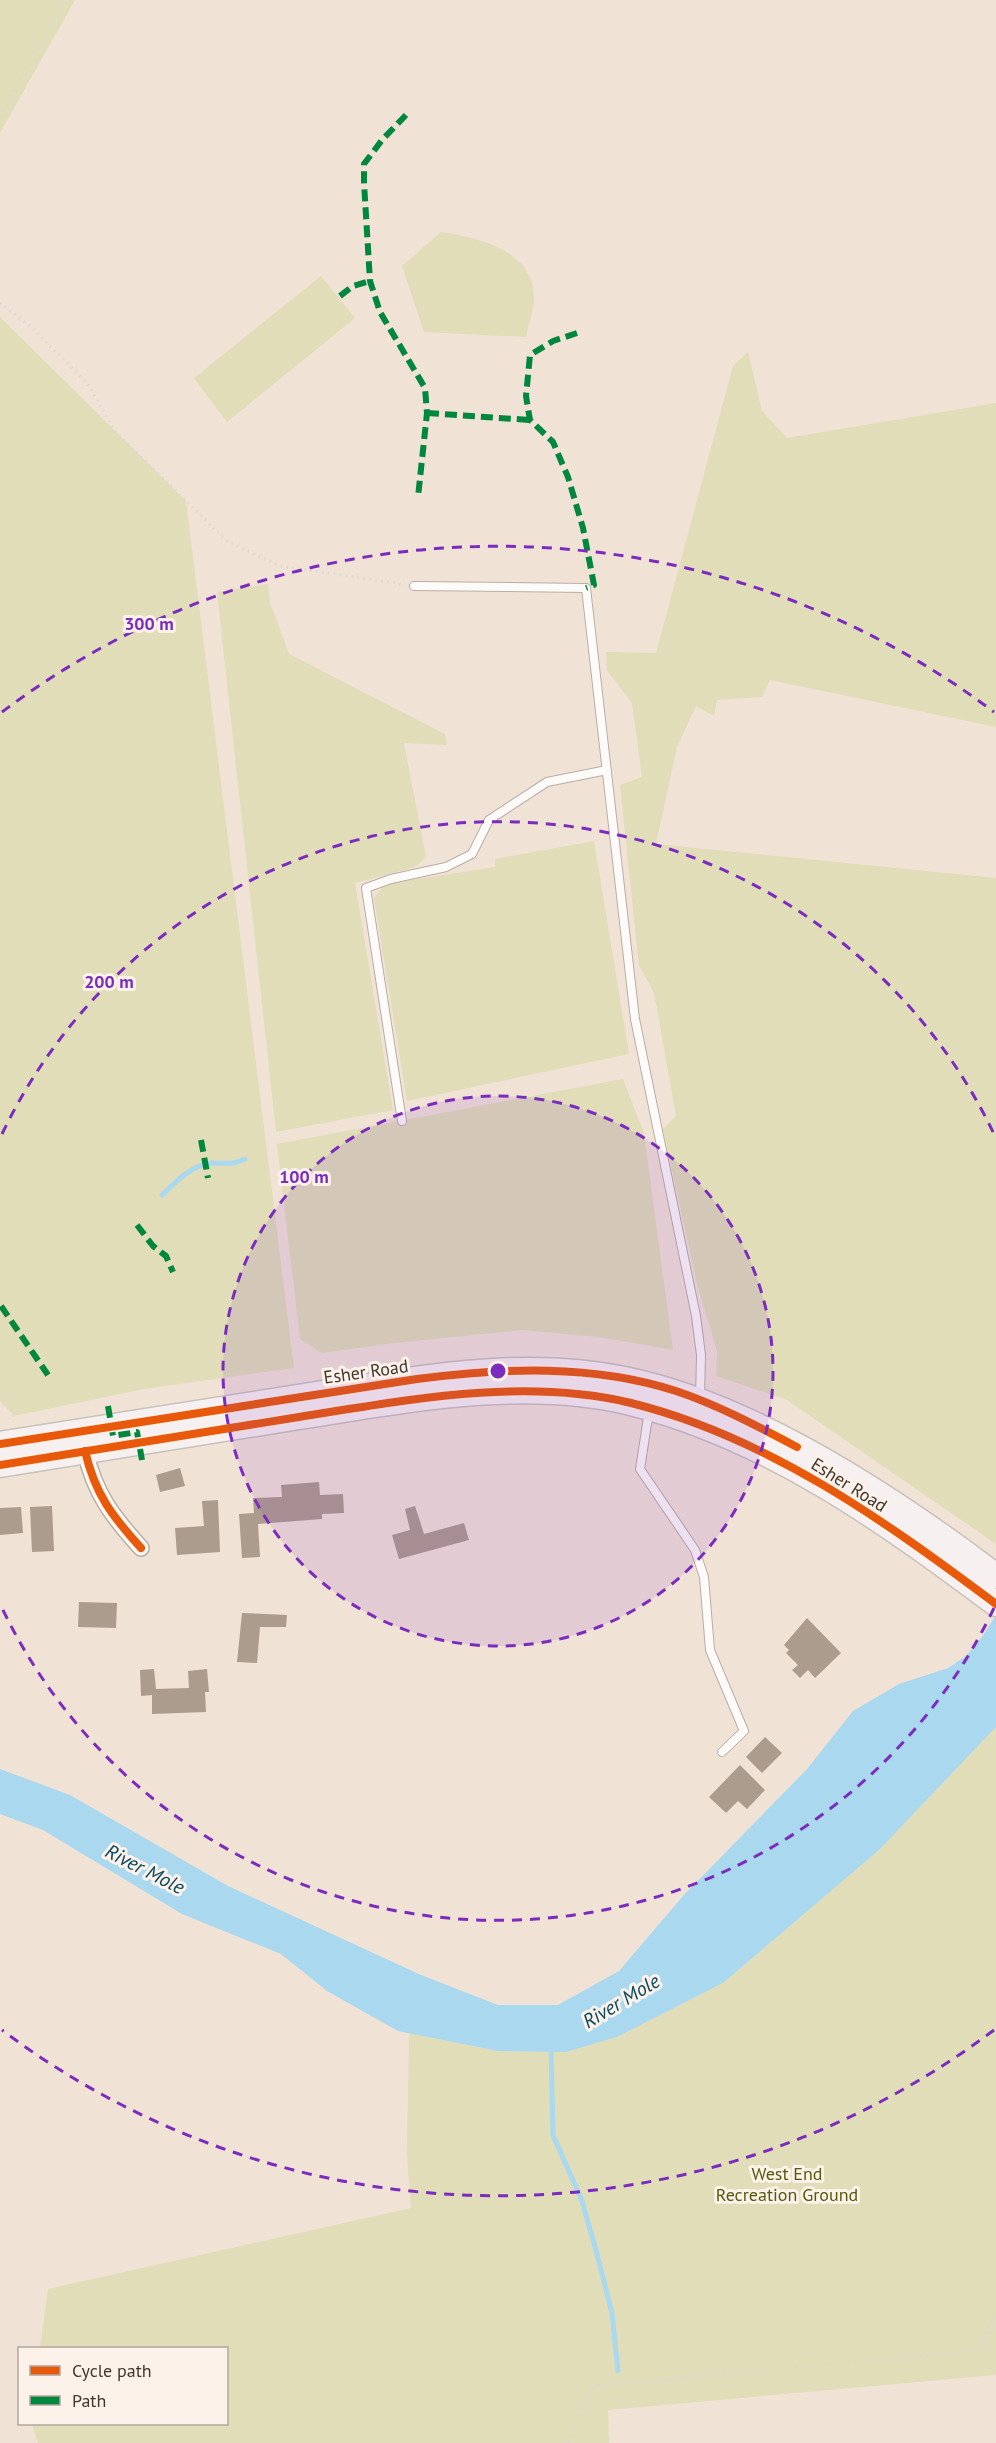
<svg xmlns="http://www.w3.org/2000/svg" width="996" height="2443" viewBox="0 0 996 2443" font-family="'PT Sans',sans-serif">
	<style>
		.green { fill: #e0ddb8 }
		.water { fill: #aad8ee }
		.lines { fill: none; stroke-linecap: round; stroke-linejoin: round }
		.stream { stroke: #aad8ee; stroke-width: 5 }
		.building { fill: #ac9c8e }
		.service-casing { stroke: #b9aea4; stroke-width: 10 }
		.minor-casing { stroke: #b9aea4; stroke-width: 18 }
		.primary-casing { stroke: #c9c1bb; stroke-width: 27 }
		.path { stroke: #dcd8d4; stroke-width: 3; stroke-dasharray: 1.5 4.5; stroke-linecap: butt }
		.service { stroke: #fdfbf9; stroke-width: 8 }
		.minor { stroke: #fdfbf9; stroke-width: 15 }
		.primary { stroke: #f7f0f0; stroke-width: 24 }
		.quiet { stroke: #00873e; stroke-width: 6; stroke-dasharray: 12 6; stroke-linecap: butt }
		.cycleway-casing { stroke: #fcf2e9; stroke-width: 11 }
		.cycleway { stroke: #e8590c; stroke-width: 8 }
		.ring { fill: none; stroke: #7b2cbf; stroke-width: 3; stroke-dasharray: 10 8 }
		.labels { text-anchor: middle; stroke-width: 6; stroke-linejoin: round; paint-order: stroke }
		.street-label { font-size: 18px; fill: #41372e; stroke: #fcf2e9 }
		.park-label { font-size: 18px; fill: #555a0b; stroke: #fcf2e9 }
		.water-label { font-size: 20px; font-style: italic; fill: #0a4860; stroke: #fcf2e9 }
		.centre { fill: #7b2cbf; stroke: #fcf2e9; stroke-width: 3 }
		.ring-label { font-size: 18px; text-anchor: middle; font-weight: bold; fill: #7b2cbf; stroke: #fcf2e9; stroke-width: 6; stroke-linejoin: round; paint-order: stroke }
	</style>
	<rect width="100%" height="100%" fill="#f1e2d6"/>
	<path class="green" d="M 0,0 L 75,0 L 0,133 Z
		M 441,232 C 478,238 532,249 534,296 C 535,309 528,324 526,337 L 424,332 L 402,266 Z
		M 321,276 L 355,318 L 227,422 L 194,378 Z
		M 0,317 L 186,501 L 294,1368 L 144,1389 L 14,1416 L 0,1401 Z
		M 748,352 L 762,411 L 787,438 L 996,403 L 996,727 L 770,680 L 762,697 L 717,700 L 714,716 L 696,706 L 677,747 L 656,844 L 996,878 L 996,1544 L 787,1400 L 716,1376 L 717,1351 L 698,1288 L 663,1129 L 676,1116 L 654,992 L 639,966 L 620,785 L 642,777 L 632,703 L 607,670 L 606,652 L 656,653 L 733,366 Z
		M 268,584 L 270,603 L 289,654 L 445,734 L 447,745 L 404,743 L 426,857 L 415,867 L 355,883 L 393,1110 L 276,1132 L 217,592 Z
		M 594,841 L 629,1054 L 407,1101 L 374,898 L 385,884 L 495,867 L 495,859 Z
		M 623,1079 L 644,1133 L 673,1350 L 599,1337 L 522,1330 L 394,1343 L 322,1353 L 300,1339 L 277,1144 Z
		M 996,1727 L 996,2375 L 608,2410 L 609,2443 L 38,2443 L 32,2424 L 226,2424 L 226,2348 L 40,2348 L 48,2289 L 411,2208 L 407,2155 L 409,2033 L 498,2051 L 566,2052 L 617,2037 L 723,1983 L 879,1850 Z"/>
	<path class="water" d="M 996,1615 L 996,1727 L 879,1850 L 723,1983 L 617,2037 L 566,2052 L 498,2051 L 398,2031 L 327,1991 L 281,1954 L 182,1914 L 43,1830 L 0,1814 L 0,1769 L 70,1795 L 228,1886 L 421,1975 L 498,2005 L 558,2005 L 619,1971 L 683,1896 L 807,1769 L 853,1711 L 899,1684 L 948,1668 L 966,1656 L 982,1637 Z"/>
	<g class="lines">
		<path class="stream" d="M 162,1195 C 177,1181 191,1165 213,1163 C 225,1163 234,1165 245,1159
			M 551,2047 L 553,2135 L 582,2201 L 597,2254 L 612,2313 L 618,2371"/>
	</g>
	<path class="building" d="M 180,1468 L 185,1486 L 160,1492 L 156,1475 Z
		M 319,1482 L 320,1495 L 343,1494 L 344,1513 L 322,1514 L 322,1519 L 258,1524 L 260,1557 L 242,1558 L 239,1514 L 254,1513 L 253,1498 L 282,1497 L 281,1485 Z
		M 218,1500 L 220,1552 L 177,1555 L 175,1528 L 204,1526 L 202,1501 Z
		M 52,1506 L 54,1551 L 32,1552 L 30,1507 Z
		M 415,1506 L 424,1534 L 464,1523 L 469,1540 L 399,1559 L 392,1535 L 410,1530 L 405,1509 Z
		M 21,1507 L 23,1533 L 0,1535 L 0,1508 Z
		M 79,1602 L 117,1603 L 116,1628 L 78,1627 Z
		M 242,1613 L 287,1615 L 286,1627 L 260,1627 L 257,1663 L 237,1662 Z
		M 807,1618 L 841,1653 L 815,1678 L 808,1670 L 800,1678 L 792,1670 L 798,1665 L 786,1653 L 789,1650 L 784,1645 Z
		M 154,1669 L 156,1689 L 189,1688 L 188,1671 L 207,1669 L 209,1692 L 205,1692 L 206,1712 L 152,1714 L 152,1695 L 141,1696 L 140,1670 Z
		M 765,1737 L 782,1753 L 762,1773 L 746,1757 Z
		M 740,1765 L 765,1790 L 747,1809 L 738,1801 L 726,1813 L 709,1797 Z"/>
	<g class="lines">
		<defs>
			<path id="service" d="M 414,586 L 586,588 L 635,1019 L 696,1316 L 701,1355 L 700,1398
				M 402,1121 L 366,888 L 391,879 L 446,867 L 472,854 L 489,820 L 547,782 L 607,770
				M 649,1411 L 640,1469 L 695,1550 L 704,1577 L 710,1650 L 744,1731 L 722,1752"/>
			<path id="minor" d="M 85,1451 C 95,1494 112,1516 141,1548"/>
			<path id="primary" d="M 0,1444 C 101,1428 202,1412 304,1396 C 408,1380 519,1357 624,1379 C 753,1405 892,1497 996,1576
				M 0,1465 C 100,1449 199,1433 299,1417 C 407,1400 523,1377 631,1403 C 768,1437 885,1521 996,1604"/>
		</defs>
		<use href="#service" class="service-casing"/>
		<use href="#minor" class="minor-casing"/>
		<use href="#primary" class="primary-casing"/>
		<path class="path" d="M 0,117 L 65,0
			M 0,303 L 31,327 L 87,383 L 115,431 L 227,541 L 280,566 L 403,584
			M 0,1382 L 11,1405 L 14,1420
			M 983,2339 L 996,2314
			M 569,2443 L 594,2386 L 977,2351 L 996,2324"/>
		<use href="#service" class="service"/>
		<use href="#minor" class="minor"/>
		<use href="#primary" class="primary"/>
		<path class="quiet" d="M 406,115 L 382,140 L 364,164 L 364,183 L 370,281 L 380,312 L 425,388 L 427,413 L 418,497
			M 340,296 L 353,286 L 370,281
			M 577,333 L 553,341 L 530,355 L 526,396 L 530,420 L 553,442 L 568,477 L 583,528 L 594,585 L 586,588
			M 427,413 L 530,420
			M 201,1140 L 208,1178
			M 137,1225 L 153,1246 L 166,1256 L 173,1272
			M 1,1306 L 48,1375
			M 108,1406 L 113,1436 L 137,1432 L 142,1460"/>
		<defs>
			<path id="cycleway" d="M 0,1444 L 417,1379 C 504,1368 592,1364 676,1391 C 718,1405 759,1427 797,1447
				M 85,1451 C 95,1494 112,1516 141,1548
				M 0,1465 C 100,1449 199,1433 299,1417 C 407,1400 523,1377 631,1403 C 768,1437 885,1521 996,1604"/>
		</defs>
		<use href="#cycleway" class="cycleway-casing"/>
		<use href="#cycleway" class="cycleway"/>
	</g>
	<circle cx="498" cy="1371" r="275" fill="#7b2cbf" fill-opacity=".12"/>
	<g class="ring">
		<circle cx="498" cy="1371" r="275"/>
		<path d="M994 1608A550 550 0 0 1 2 1608M2 1134A550 550 0 0 1 994 1134"/>
		<path d="M994 2030A825 825 0 0 1 2 2030M2 712A825 825 0 0 1 994 712"/>
	</g>
	<g class="labels">
		<g class="street-label">
			<text transform="translate(366 1372) rotate(-8)" y="6">Esher Road</text>
			<text transform="translate(849 1485) rotate(32)" y="6">Esher Road</text>
		</g>
		<g class="park-label">
			<text x="787" y="2180">West End<tspan x="787" dy="21">Recreation Ground</tspan></text>
		</g>
		<g class="water-label">
			<text transform="translate(145 1869) rotate(27)" y="7">River Mole</text>
			<text transform="translate(621 2001) rotate(-31)" y="7">River Mole</text>
		</g>
	</g>
	<circle cx="498" cy="1371" r="9" class="centre"/>
	<g class="ring-label">
		<text x="149" y="630">300 m</text>
		<text x="109" y="988">200 m</text>
		<text x="304" y="1183">100 m</text>
	</g>
	<rect x="18" y="2347" width="210" height="78" fill="#fcf2e9" stroke="#b1a79e" stroke-width="1.5"/>
	<rect x="30" y="2366" width="30" height="9" fill="#e8590c" stroke="#b1a79e" stroke-width="1.5"/>
	<text x="72" y="2377" font-size="18" fill="#41372e">Cycle path</text>
	<rect x="30" y="2396" width="30" height="9" fill="#00873e" stroke="#b1a79e" stroke-width="1.5"/>
	<text x="72" y="2407" font-size="18" fill="#41372e">Path</text>
</svg>
